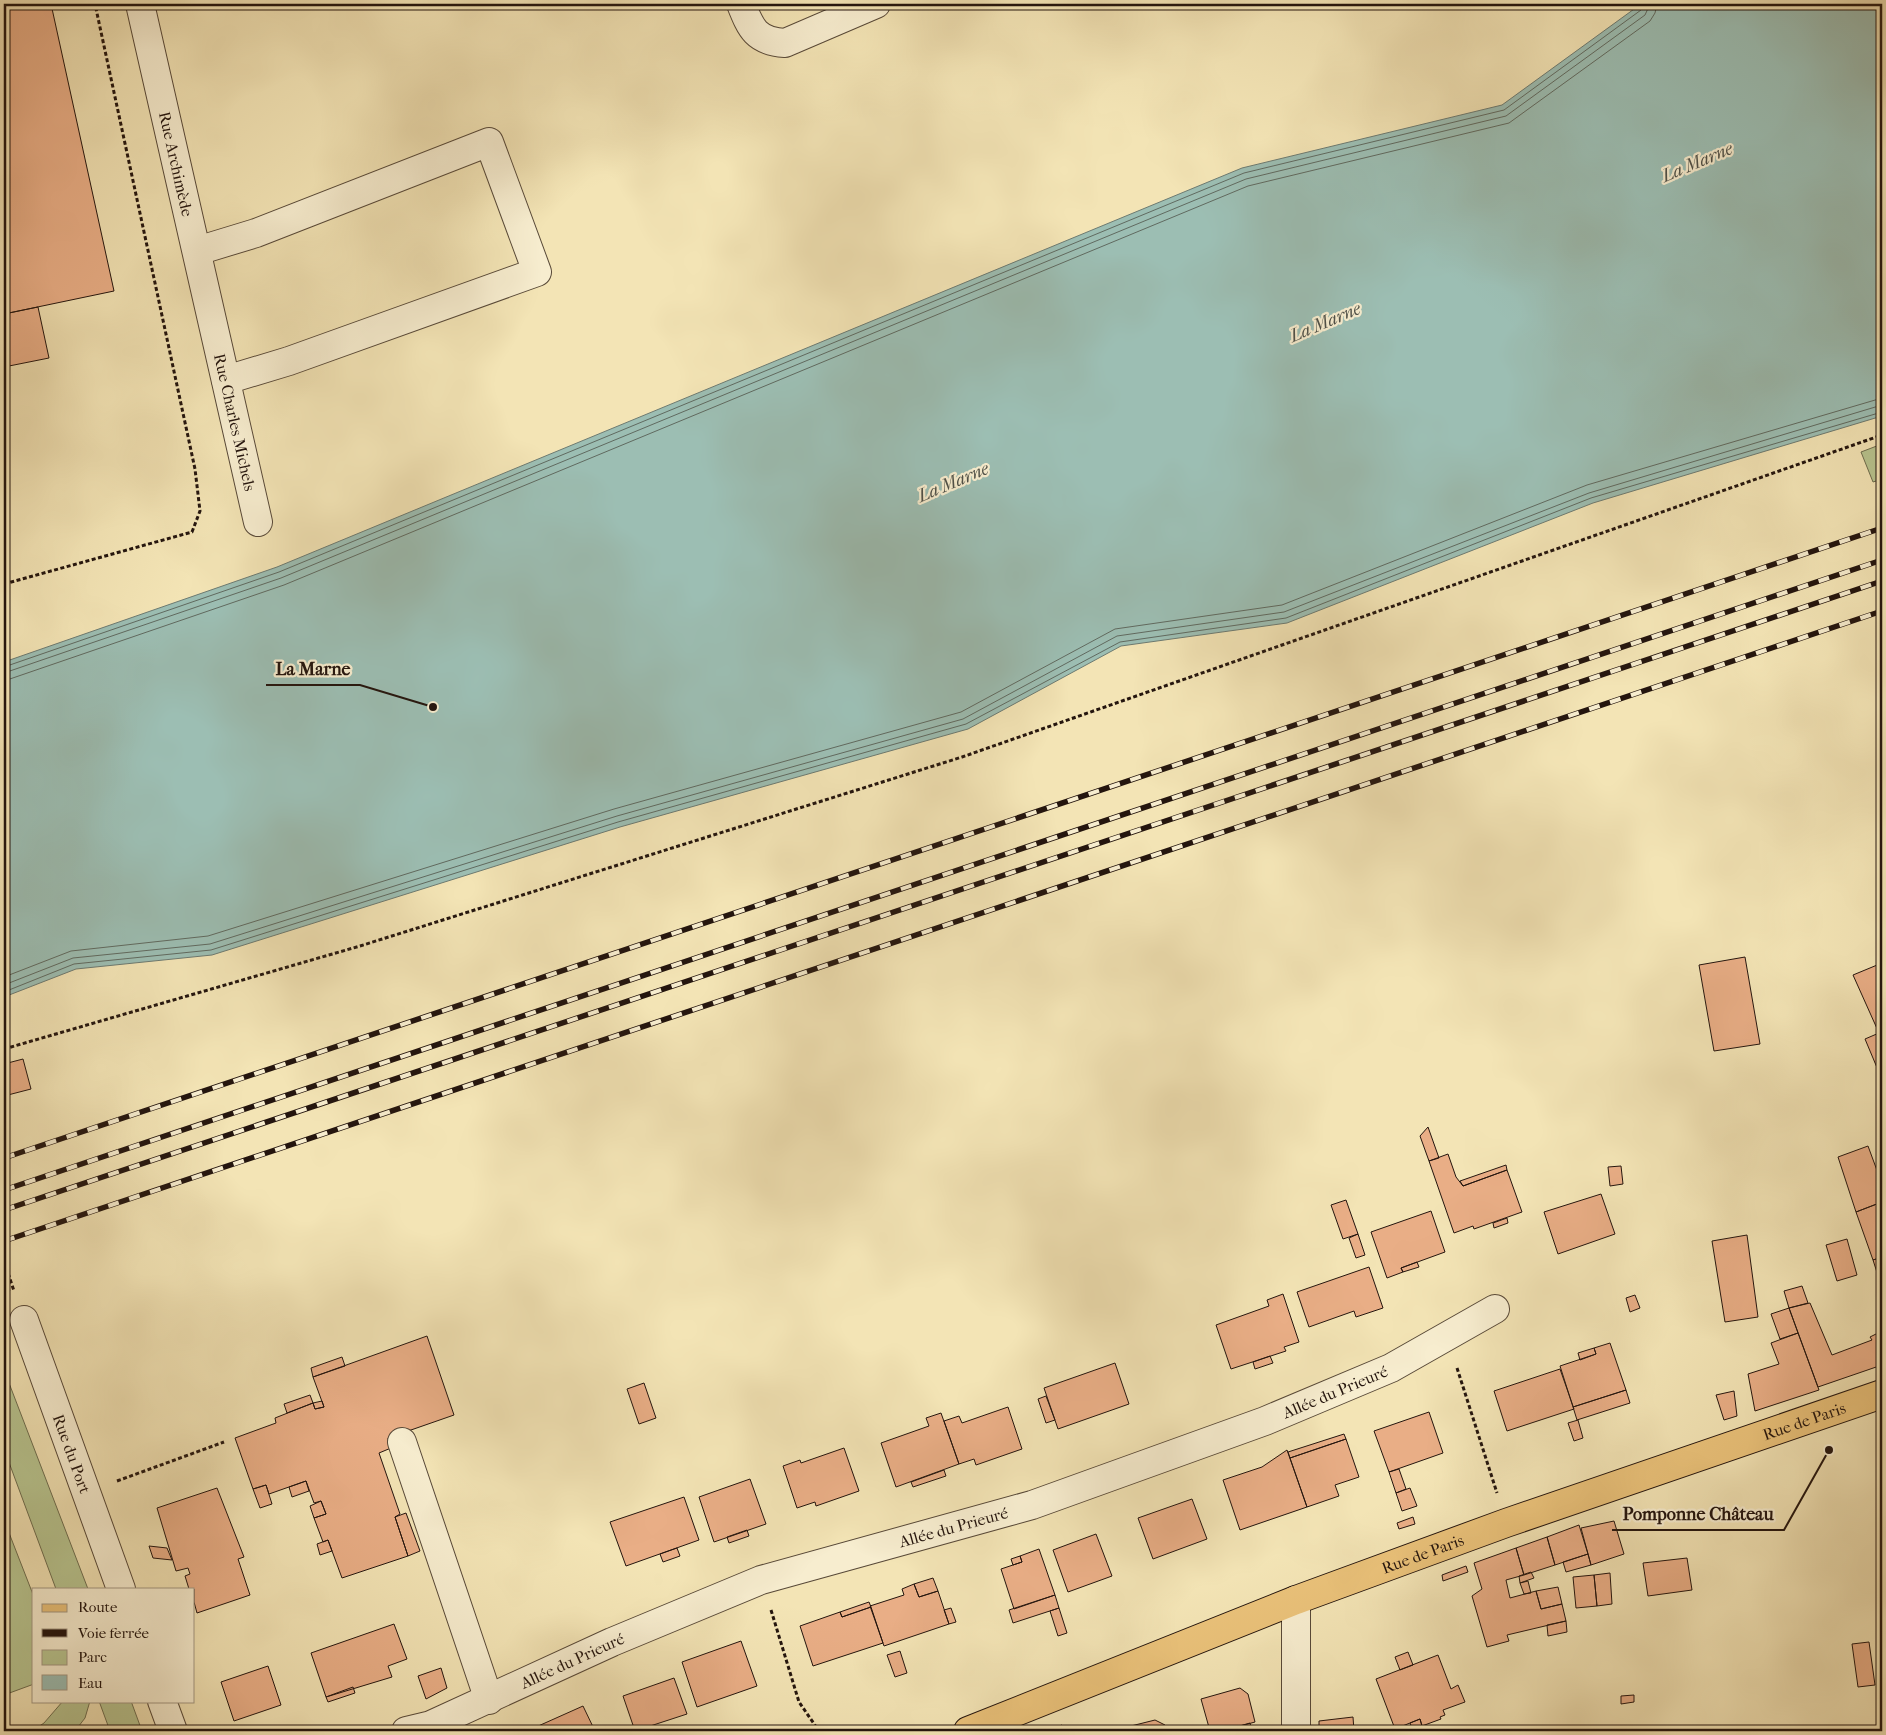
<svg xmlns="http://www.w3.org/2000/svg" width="1886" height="1735" viewBox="0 0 1886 1735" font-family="'IM FELL French Canon',serif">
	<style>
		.green { fill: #b8c590; stroke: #6e6d4f }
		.water { fill: #9cbeb3; stroke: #6c7a71 }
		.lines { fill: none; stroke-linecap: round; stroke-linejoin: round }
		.shore { stroke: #606a60; stroke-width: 1 }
		.building { fill: #e9ae86; stroke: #24150e }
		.minor-casing { stroke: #584938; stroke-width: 30 }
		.major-casing { stroke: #24150e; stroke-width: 30 }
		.path { stroke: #24150e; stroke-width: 3; stroke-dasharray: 4 2.5; stroke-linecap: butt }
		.minor { stroke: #f7edcf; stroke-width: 28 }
		.major { stroke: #eac27a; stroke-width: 28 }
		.rail-casing { stroke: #24150e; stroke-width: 5.5 }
		.rail { stroke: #f7edcf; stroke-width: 4; stroke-dasharray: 11; stroke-linecap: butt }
		.labels { text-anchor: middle; stroke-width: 4.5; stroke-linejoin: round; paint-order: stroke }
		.street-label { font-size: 16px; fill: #24150e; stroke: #f7edcf }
		.water-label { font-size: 18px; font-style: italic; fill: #4e5048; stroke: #f7edcf }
		.leader { fill: none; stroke: #24150e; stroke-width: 2 }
		.callout-dot { fill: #24150e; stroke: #f7edcf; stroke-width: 2 }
		.callout-label { font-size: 18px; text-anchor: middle; font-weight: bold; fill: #24150e; stroke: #f7edcf; stroke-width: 4.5; stroke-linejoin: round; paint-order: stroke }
	</style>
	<rect width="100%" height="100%" fill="#f3e4b5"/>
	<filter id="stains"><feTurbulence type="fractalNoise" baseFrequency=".004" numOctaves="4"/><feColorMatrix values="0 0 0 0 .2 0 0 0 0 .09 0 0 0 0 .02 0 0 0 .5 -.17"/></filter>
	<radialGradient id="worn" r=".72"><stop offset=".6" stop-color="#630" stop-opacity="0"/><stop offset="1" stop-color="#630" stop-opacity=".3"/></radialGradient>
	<path class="green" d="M 1882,444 L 1882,479 L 1873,482 L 1861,452 Z
		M 4,1370 L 88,1589 L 56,1589 L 4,1449 Z
		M 4,1520 L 34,1597 L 34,1684 L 4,1695 Z
		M 63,1701 L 90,1701 L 85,1718 L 75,1731 L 32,1731 L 44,1723 Z
		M 99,1701 L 131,1701 L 142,1731 L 110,1731 Z"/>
	<path class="water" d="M 1641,4 L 1882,4 L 1882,416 L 1593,503 L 1287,623 L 1121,646 L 968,729 L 620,827 L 212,955 L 76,969 L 4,997 L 4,662 L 277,567 L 1242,168 L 1502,105 Z"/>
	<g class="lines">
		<path class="shore" d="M 4,667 L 279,572 L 1244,173 L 1504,110 L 1641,10 L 1643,4
			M 4,673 L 281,578 L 1246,179 L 1506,116 L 1645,15 L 1650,4
			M 4,681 L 284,585 L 1248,186 L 1509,123 L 1650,21 L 1655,13 L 1657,4
			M 4,977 L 71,951 L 208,936 L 614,809 L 961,712 L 1115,629 L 1282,605 L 1587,485 L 1882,398
			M 4,985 L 73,958 L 210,944 L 617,816 L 963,719 L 1117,636 L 1284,612 L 1589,493 L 1882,405
			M 4,992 L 74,964 L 211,950 L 618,822 L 966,724 L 1120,642 L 1286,618 L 1591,498 L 1882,412"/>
	</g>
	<path class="building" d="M 4,4 L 51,4 L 114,291 L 4,314 Z
		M 38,307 L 49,358 L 4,367 L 4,314 Z
		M 4,470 L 8,489 L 4,490 Z
		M 1745,957 L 1760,1044 L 1714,1051 L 1699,965 Z
		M 1882,963 L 1882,1068 L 1878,1070 L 1865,1039 L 1879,1033 L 1853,975 Z
		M 23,1059 L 31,1089 L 4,1096 L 4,1064 Z
		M 1428,1127 L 1439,1158 L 1429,1161 L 1420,1136 Z
		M 1868,1146 L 1882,1184 L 1882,1202 L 1856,1212 L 1838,1157 Z
		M 1448,1154 L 1456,1177 L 1463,1186 L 1507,1170 L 1522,1212 L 1474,1229 L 1473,1226 L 1454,1233 L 1429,1161 Z
		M 1506,1165 L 1507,1170 L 1463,1186 L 1460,1181 Z
		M 1621,1166 L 1623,1184 L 1610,1186 L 1608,1167 Z
		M 1601,1194 L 1615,1234 L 1558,1254 L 1544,1212 Z
		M 1346,1200 L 1358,1234 L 1343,1239 L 1331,1205 Z
		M 1882,1202 L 1882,1257 L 1873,1260 L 1856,1212 Z
		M 1431,1211 L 1445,1252 L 1401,1268 L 1403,1272 L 1387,1278 L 1371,1232 Z
		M 1507,1218 L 1508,1223 L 1494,1228 L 1493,1223 Z
		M 1358,1234 L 1365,1255 L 1356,1258 L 1349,1238 Z
		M 1747,1235 L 1758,1317 L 1725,1322 L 1712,1241 Z
		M 1847,1239 L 1857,1275 L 1837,1281 L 1826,1245 Z
		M 1882,1257 L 1882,1288 L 1873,1260 Z
		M 1417,1262 L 1419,1267 L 1403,1272 L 1401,1268 Z
		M 1369,1267 L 1383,1308 L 1356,1317 L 1354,1311 L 1309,1327 L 1297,1292 Z
		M 1802,1286 L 1808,1303 L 1789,1308 L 1784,1291 Z
		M 1283,1294 L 1299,1342 L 1284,1347 L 1286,1351 L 1231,1369 L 1216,1325 L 1269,1306 L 1267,1300 Z
		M 1635,1295 L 1640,1308 L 1630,1312 L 1626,1298 Z
		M 1810,1303 L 1832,1355 L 1872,1340 L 1870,1337 L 1882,1331 L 1882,1365 L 1818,1387 L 1789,1308 Z
		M 1789,1308 L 1798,1333 L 1780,1339 L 1771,1314 Z
		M 1798,1333 L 1819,1390 L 1755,1411 L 1748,1374 L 1779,1364 L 1771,1343 Z
		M 427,1336 L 454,1415 L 388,1438 L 391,1448 L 379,1453 L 400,1514 L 395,1517 L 408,1556 L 342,1578 L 328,1540 L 323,1542 L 314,1518 L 326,1514 L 321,1501 L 314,1503 L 306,1481 L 269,1494 L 266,1485 L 253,1489 L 235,1438 L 276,1423 L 275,1418 L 313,1403 L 315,1409 L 324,1407 L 313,1377 Z
		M 1610,1343 L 1626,1390 L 1573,1407 L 1560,1366 L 1596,1354 L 1594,1348 Z
		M 1594,1348 L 1596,1354 L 1580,1360 L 1578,1353 Z
		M 1270,1356 L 1273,1363 L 1255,1369 L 1253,1362 Z
		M 342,1357 L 345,1366 L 313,1377 L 311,1368 Z
		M 1115,1363 L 1129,1404 L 1058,1429 L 1044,1388 Z
		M 1560,1369 L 1574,1409 L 1507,1431 L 1494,1391 Z
		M 644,1383 L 656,1418 L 639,1424 L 627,1389 Z
		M 1626,1390 L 1630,1403 L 1577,1420 L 1573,1407 Z
		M 1734,1391 L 1737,1416 L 1724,1420 L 1716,1395 Z
		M 310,1395 L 313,1403 L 287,1413 L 284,1404 Z
		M 1046,1396 L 1055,1420 L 1046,1423 L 1038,1399 Z
		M 322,1401 L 324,1407 L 315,1409 L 313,1403 Z
		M 1008,1407 L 1022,1449 L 976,1465 L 974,1459 L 959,1464 L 944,1421 L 959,1416 L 962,1423 Z
		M 1429,1412 L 1443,1453 L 1389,1472 L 1374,1431 Z
		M 941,1413 L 959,1464 L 896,1487 L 881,1443 L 929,1426 L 926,1418 Z
		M 1578,1420 L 1583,1438 L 1574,1441 L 1568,1423 Z
		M 1344,1434 L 1346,1439 L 1290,1458 L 1288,1452 Z
		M 1346,1439 L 1359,1477 L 1335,1485 L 1339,1496 L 1307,1507 L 1290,1458 Z
		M 844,1448 L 859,1491 L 816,1506 L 815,1502 L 797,1508 L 783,1466 L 800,1460 L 801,1463 Z
		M 1287,1450 L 1307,1507 L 1240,1530 L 1223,1480 L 1262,1467 Z
		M 1399,1469 L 1406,1489 L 1396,1493 L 1389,1472 Z
		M 944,1470 L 946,1476 L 913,1487 L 911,1482 Z
		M 750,1479 L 766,1524 L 714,1542 L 699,1497 Z
		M 306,1481 L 309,1491 L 292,1497 L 289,1487 Z
		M 266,1485 L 272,1504 L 260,1508 L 253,1489 Z
		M 217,1488 L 244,1557 L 238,1559 L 250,1595 L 197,1613 L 194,1602 L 194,1589 L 189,1589 L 185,1576 L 190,1574 L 188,1568 L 176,1571 L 157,1508 Z
		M 1410,1488 L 1417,1506 L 1402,1511 L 1396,1493 Z
		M 684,1497 L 699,1540 L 626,1566 L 610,1522 Z
		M 1192,1499 L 1207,1539 L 1153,1559 L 1138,1518 Z
		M 321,1501 L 326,1514 L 314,1518 L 310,1506 Z
		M 406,1513 L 420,1551 L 408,1556 L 395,1517 Z
		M 1413,1517 L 1415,1524 L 1399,1529 L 1397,1523 Z
		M 1614,1521 L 1624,1554 L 1591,1565 L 1581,1528 Z
		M 1579,1525 L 1588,1554 L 1555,1565 L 1547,1537 Z
		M 747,1530 L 749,1536 L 729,1543 L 727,1537 Z
		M 1096,1534 L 1112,1576 L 1068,1592 L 1053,1550 Z
		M 1547,1537 L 1555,1565 L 1524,1575 L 1516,1548 Z
		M 328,1540 L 332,1551 L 320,1555 L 317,1544 Z
		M 149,1546 L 167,1548 L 172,1560 L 153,1558 Z
		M 677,1548 L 680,1556 L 663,1562 L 660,1554 Z
		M 1516,1548 L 1524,1575 L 1506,1580 L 1510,1598 L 1536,1591 L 1541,1609 L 1562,1604 L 1566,1621 L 1507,1635 L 1509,1641 L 1487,1647 L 1472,1596 L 1482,1589 L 1474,1563 Z
		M 1039,1549 L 1055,1595 L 1014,1609 L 1001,1569 L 1022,1562 L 1020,1556 Z
		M 1588,1554 L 1591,1565 L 1566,1572 L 1563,1562 Z
		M 1020,1556 L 1022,1562 L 1013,1565 L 1011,1559 Z
		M 1687,1558 L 1692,1590 L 1648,1596 L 1643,1563 Z
		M 1466,1566 L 1468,1572 L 1443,1581 L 1442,1575 Z
		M 1531,1572 L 1534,1578 L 1520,1583 L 1519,1576 Z
		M 1610,1573 L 1612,1604 L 1597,1606 L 1594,1575 Z
		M 1594,1575 L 1597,1606 L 1576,1608 L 1573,1577 Z
		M 933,1578 L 938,1591 L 919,1597 L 914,1584 Z
		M 1528,1581 L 1531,1593 L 1524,1594 L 1520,1583 Z
		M 914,1584 L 919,1597 L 938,1591 L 949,1624 L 884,1646 L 870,1606 L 904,1595 L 902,1589 Z
		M 1558,1587 L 1562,1604 L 1541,1609 L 1536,1591 Z
		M 1055,1595 L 1059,1608 L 1013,1623 L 1009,1610 Z
		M 869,1602 L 871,1607 L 842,1617 L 840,1612 Z
		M 871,1607 L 883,1643 L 813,1666 L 800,1626 L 840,1612 L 842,1617 Z
		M 951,1608 L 956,1622 L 949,1624 L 944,1610 Z
		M 1059,1608 L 1067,1633 L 1058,1636 L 1050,1611 Z
		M 1566,1621 L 1567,1632 L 1548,1636 L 1547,1625 Z
		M 394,1624 L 407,1659 L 388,1666 L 392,1677 L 326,1697 L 311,1653 Z
		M 741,1641 L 757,1686 L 697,1707 L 682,1662 Z
		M 1869,1642 L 1875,1685 L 1858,1687 L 1852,1644 Z
		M 900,1651 L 907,1673 L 895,1677 L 887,1655 Z
		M 1408,1652 L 1413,1665 L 1400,1670 L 1395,1657 Z
		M 1438,1655 L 1451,1689 L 1458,1685 L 1465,1702 L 1443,1710 L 1445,1715 L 1440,1717 L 1441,1719 L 1422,1726 L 1420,1719 L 1395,1729 L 1376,1679 Z
		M 268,1666 L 281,1705 L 234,1721 L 221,1682 Z
		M 441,1668 L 447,1688 L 426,1699 L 418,1676 Z
		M 674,1678 L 687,1714 L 635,1731 L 623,1696 Z
		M 353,1687 L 355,1693 L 328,1702 L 326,1697 Z
		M 1240,1688 L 1248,1694 L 1255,1722 L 1222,1731 L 1210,1731 L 1201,1699 Z
		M 1634,1695 L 1634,1702 L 1621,1704 L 1621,1696 Z
		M 583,1706 L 595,1731 L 538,1731 L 536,1727 Z
		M 1353,1717 L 1354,1731 L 1319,1731 L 1319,1721 Z
		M 1420,1719 L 1422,1726 L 1413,1730 L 1410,1723 Z
		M 1155,1720 L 1165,1725 L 1167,1731 L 1128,1731 L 1127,1727 Z
		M 1250,1723 L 1252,1731 L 1222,1731 Z
		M 1062,1725 L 1064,1731 L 1048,1731 L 1048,1730 Z"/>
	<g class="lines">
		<defs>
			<g id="minor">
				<path id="s1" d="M 140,4 L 258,522"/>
				<path d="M 741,4 C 751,29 756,41 785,43 L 876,4"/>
				<path d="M 197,251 L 256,233 L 489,142 L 537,272 L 289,361 L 226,380"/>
				<path id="s2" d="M 24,1320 L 121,1589"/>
				<path d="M 402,1442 L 489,1700"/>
				<path d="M 1296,1600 L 1296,1731"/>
				<path d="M 162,1701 L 173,1731"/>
				<path id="s3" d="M 406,1731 L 431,1725 L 612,1642 L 761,1580 L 1032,1505 L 1265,1421 L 1391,1368 L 1495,1309"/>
			</g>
			<g id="major">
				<path id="s4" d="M 968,1731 L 1296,1600 L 1506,1523 L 1882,1394"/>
			</g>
		</defs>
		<use href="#minor" class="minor-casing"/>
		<use href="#major" class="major-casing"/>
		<path class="path" d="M 4,584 L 192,532 L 200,511 L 195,469 L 95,4
			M 4,1049 L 360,946 L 962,757 L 1882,435
			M 4,1261 L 14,1291
			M 4,1282 L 10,1293
			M 1457,1368 L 1497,1493
			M 117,1481 L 224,1442
			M 771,1610 L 799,1702 L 819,1731"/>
		<use href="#minor" class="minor"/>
		<use href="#major" class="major"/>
		<defs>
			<path id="rail" d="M 4,1158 L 1882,528
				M 4,1190 L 1882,560
				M 4,1210 L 1882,581
				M 4,1241 L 1882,611"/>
		</defs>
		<use href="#rail" class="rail-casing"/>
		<use href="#rail" class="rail"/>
	</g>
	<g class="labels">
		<g class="street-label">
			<text dy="6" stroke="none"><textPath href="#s1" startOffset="164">Rue Archimède</textPath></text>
			<text dy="6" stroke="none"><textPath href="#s1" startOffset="429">Rue Charles Michels</textPath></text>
			<text dy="6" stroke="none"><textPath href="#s3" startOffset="991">Allée du Prieuré</textPath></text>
			<text dy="6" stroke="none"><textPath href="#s4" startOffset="892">Rue de Paris</textPath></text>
			<text dy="6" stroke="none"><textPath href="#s2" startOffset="142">Rue du Port</textPath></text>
			<text dy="6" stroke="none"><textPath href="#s3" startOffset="586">Allée du Prieuré</textPath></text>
			<text dy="6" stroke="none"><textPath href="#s4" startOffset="488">Rue de Paris</textPath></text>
			<text dy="6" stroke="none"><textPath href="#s3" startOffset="181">Allée du Prieuré</textPath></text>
		</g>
		<g class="water-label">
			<text transform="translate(1697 162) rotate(-23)" y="6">La Marne</text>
			<text transform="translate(1325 322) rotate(-23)" y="6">La Marne</text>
			<text transform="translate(953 482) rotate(-23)" y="6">La Marne</text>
		</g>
	</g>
	<path class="leader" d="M433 707L360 685H266M1829 1450L1784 1530H1612"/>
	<g class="callout-dot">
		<circle cx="433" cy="707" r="5"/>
		<circle cx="1829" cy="1450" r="5"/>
	</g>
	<g class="callout-label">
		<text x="313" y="675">La Marne</text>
		<text x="1698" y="1520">Pomponne Château</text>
	</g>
	<rect width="1886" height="1735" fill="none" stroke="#f3e4b5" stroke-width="20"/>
	<rect x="5" y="5" width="1876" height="1725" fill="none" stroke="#24150e" stroke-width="2.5"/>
	<rect x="10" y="10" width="1866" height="1715" fill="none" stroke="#24150e"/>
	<rect x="32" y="1588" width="162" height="115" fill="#f7edcf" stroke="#a39782"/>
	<rect x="42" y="1604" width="25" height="8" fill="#eac27a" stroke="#a39782"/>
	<text x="78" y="1612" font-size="15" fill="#24150e">Route</text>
	<rect x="42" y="1629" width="25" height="8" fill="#24150e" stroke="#a39782"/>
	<text x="78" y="1638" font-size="15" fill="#24150e">Voie ferrée</text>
	<rect x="42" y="1650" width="25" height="15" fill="#b8c590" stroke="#a39782"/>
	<text x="78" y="1662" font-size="15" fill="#24150e">Parc</text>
	<rect x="42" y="1675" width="25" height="15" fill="#9cbeb3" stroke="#a39782"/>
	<text x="78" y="1688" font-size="15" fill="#24150e">Eau</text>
	<rect width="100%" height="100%" filter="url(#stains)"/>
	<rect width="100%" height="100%" fill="url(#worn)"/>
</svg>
